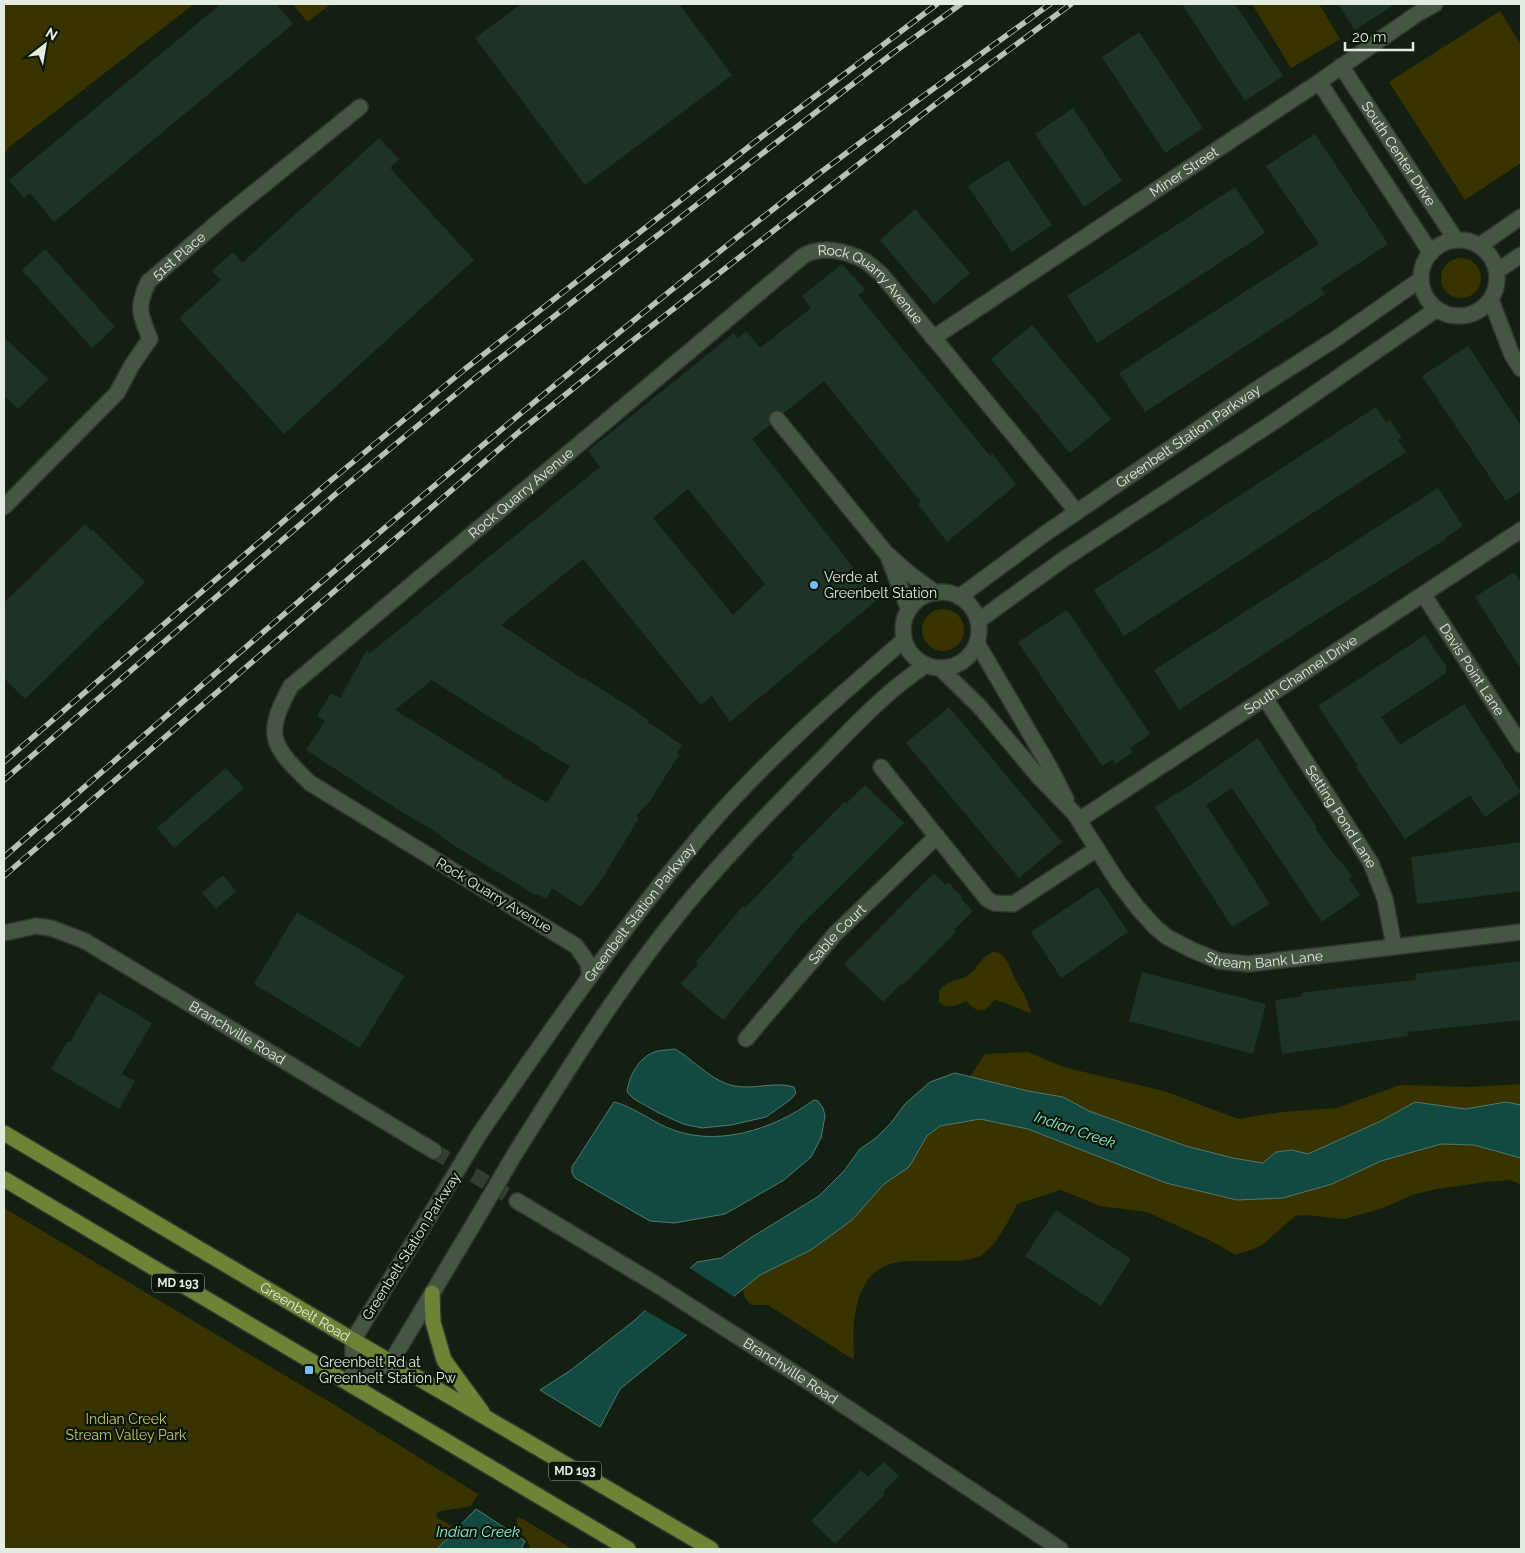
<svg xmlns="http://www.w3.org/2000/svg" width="1525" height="1553" viewBox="0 0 1525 1553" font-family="Raleway,sans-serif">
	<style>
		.green { fill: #393300 }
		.water { fill: #124940; stroke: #517a70 }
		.pier { fill: #132011 }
		.building { fill: #1e3328; fill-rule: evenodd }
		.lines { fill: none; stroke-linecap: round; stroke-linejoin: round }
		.minor-tunnel { stroke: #323f30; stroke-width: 15; stroke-dasharray: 15 8; stroke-linecap: butt }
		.minor-casing { stroke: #2f372e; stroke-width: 18 }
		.major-casing { stroke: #2f372e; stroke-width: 18 }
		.minor { stroke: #475644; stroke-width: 15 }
		.major { stroke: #6e8336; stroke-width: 15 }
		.rail-casing { stroke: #b7c1b5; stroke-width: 5.5 }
		.rail { stroke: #0a1708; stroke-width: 4; stroke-dasharray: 11; stroke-linecap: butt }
		.minor-bridge-casing { stroke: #2f372e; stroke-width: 18; stroke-linecap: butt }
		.minor-bridge { stroke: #475644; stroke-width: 15 }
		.poi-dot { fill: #74c0f6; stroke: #0a1708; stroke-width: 2 }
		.labels { text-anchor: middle; stroke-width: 4.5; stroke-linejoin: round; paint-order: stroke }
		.shield { fill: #0a1708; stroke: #a2aca0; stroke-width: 1 }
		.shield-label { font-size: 12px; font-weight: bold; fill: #e3ece1 }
		.street-label { font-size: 14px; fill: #e3ece1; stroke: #0a1708 }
		.poi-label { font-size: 14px; fill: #e3ece1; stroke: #0a1708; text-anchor: start }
		.park-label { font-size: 14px; fill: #ccc070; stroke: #0a1708 }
		.water-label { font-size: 15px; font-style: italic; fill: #87efdc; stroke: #0a1708 }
	</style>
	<rect width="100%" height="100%" fill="#132011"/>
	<path class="green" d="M 4,4 L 194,4 L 8,148 L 4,155 Z
		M 293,4 L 331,4 L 307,22 Z
		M 1252,4 L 1319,4 L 1340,39 L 1291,68 Z
		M 1500,11 L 1521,45 L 1521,163 L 1465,200 L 1389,82 Z
		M1441 278a20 20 0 1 1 40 0a20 20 0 1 1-40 0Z
		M922 630a21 21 0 1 1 42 0a21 21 0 1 1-42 0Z
		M 992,952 C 996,952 999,952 1003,956 C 1008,961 1011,970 1014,977 C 1021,989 1028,999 1031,1013 C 1018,1010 1008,1002 994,1000 C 985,1014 977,1013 966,1001 C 956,1006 948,1009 939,1002 L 939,991 C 951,977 963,982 973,971 C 979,964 983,957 992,952 Z
		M 1028,1052 L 1063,1067 L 1164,1091 L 1238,1119 L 1282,1112 L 1337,1108 L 1400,1085 L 1473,1087 L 1521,1084 L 1521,1185 L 1511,1180 L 1486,1182 L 1436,1189 L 1412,1195 L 1383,1208 L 1344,1219 L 1305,1215 L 1295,1216 L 1261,1246 L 1236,1255 L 1211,1241 L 1147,1212 L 1100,1206 L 1061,1190 L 1017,1204 C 1010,1219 995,1248 980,1256 C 963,1263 952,1260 935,1261 C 921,1261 903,1260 890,1264 C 852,1276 852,1328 854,1360 L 768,1305 L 751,1305 L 745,1298 L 738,1271 L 946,1113 L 985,1054 Z
		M 4,1208 L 333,1404 L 478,1494 L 471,1506 L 442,1511 L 438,1512 L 436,1517 L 493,1549 L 4,1549 Z
		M 517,1517 L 523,1519 L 572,1549 L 531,1549 L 527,1540 L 516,1527 Z"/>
	<path class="water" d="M 675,1049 C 694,1060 712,1082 735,1086 C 754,1090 775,1081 794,1087 L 796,1093 L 790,1100 L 766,1117 L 731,1125 L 702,1128 L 683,1124 L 657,1112 L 634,1099 L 627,1092 C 629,1075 640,1055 658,1051 C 663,1050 669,1050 675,1049 Z
		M 955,1073 L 1028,1091 L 1063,1097 L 1089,1111 L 1186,1146 L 1233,1158 L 1263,1163 L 1276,1152 L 1292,1150 L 1308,1154 L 1381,1121 L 1415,1102 L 1465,1109 L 1506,1102 L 1521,1105 L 1521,1158 L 1474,1145 L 1441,1144 L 1381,1161 L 1332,1184 L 1283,1198 L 1237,1200 L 1166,1183 L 1028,1129 L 980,1119 L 940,1126 L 927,1136 L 909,1167 L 884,1184 L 852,1220 L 811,1250 L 760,1275 L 620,1389 L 600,1427 L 540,1390 L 571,1370 L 635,1320 L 697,1262 L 721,1258 L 752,1237 L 819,1196 L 844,1171 L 860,1149 L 876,1138 L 891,1123 L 905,1104 L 930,1082 Z
		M 814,1100 L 818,1101 L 823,1108 L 825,1116 L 821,1138 L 811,1157 L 784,1180 L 725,1214 L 674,1223 L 650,1221 L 575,1178 L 572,1173 L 572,1167 L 614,1102 C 627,1104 652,1121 666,1127 C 714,1149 773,1130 814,1100 Z
		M 476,1509 L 525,1541 L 521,1549 L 437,1549 Z"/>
	<path class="pier" d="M 688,1267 L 736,1298 L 689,1336 L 643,1309 Z"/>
	<path class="building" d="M 221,4 L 276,4 L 293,24 L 54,222 L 30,193 L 24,198 L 9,180 Z
		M 521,4 L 679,4 L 732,75 L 585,185 L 475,38 Z
		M 1182,4 L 1235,4 L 1283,76 L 1245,101 Z
		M 1338,4 L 1395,4 L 1355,30 Z
		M 1139,32 L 1203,128 L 1165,153 L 1102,57 Z
		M 1073,108 L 1122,181 L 1084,207 L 1035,134 Z
		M 1315,134 L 1388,244 L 1321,288 L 1325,294 L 1145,412 L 1119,373 L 1319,244 L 1266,166 Z
		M 379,138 L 399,159 L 390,168 L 474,260 L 284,434 L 179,318 L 221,280 L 212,271 L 233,252 L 242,263 Z
		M 1008,160 L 1052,225 L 1012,252 L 968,186 Z
		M 1235,187 L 1265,233 L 1097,343 L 1067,296 Z
		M 915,209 L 970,273 L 934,304 L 880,240 Z
		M 45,249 L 115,327 L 92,348 L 22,270 Z
		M 842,264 L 865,290 L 858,295 L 990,456 L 993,454 L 1016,485 L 947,542 L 918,504 L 921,502 L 824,381 L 784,413 L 776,410 L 771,412 L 768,420 L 770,425 L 752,439 L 878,599 L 730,722 L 712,696 L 701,705 L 583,559 L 501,625 L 583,679 L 584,678 L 633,709 L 649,721 L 648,722 L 682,745 L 677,753 L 679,755 L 663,780 L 650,801 L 636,816 L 639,818 L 602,879 L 581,907 L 552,888 L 546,899 L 538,894 L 537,896 L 458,848 L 440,836 L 441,835 L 397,809 L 306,750 L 325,721 L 317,716 L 331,693 L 340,698 L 367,650 L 369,654 L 600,467 L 588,451 L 734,333 L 737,339 L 746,331 L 760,348 L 811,308 L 802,296 ZM 688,489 L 765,584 L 733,615 L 653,518 ZM 432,680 L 491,718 L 540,747 L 539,748 L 570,766 L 547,803 L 502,777 L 503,776 L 395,710 Z
		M 1032,325 L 1111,419 L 1070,453 L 991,359 Z
		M 4,337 L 48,379 L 18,409 L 4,395 Z
		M 1468,346 L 1521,426 L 1521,491 L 1506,501 L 1422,376 Z
		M 1376,407 L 1386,422 L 1390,420 L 1402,438 L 1398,440 L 1406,452 L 1124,636 L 1094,590 Z
		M 1438,488 L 1463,526 L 1445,538 L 1446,539 L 1302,629 L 1179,710 L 1154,670 Z
		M 85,524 L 91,531 L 93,530 L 145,582 L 25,699 L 4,678 L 4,603 Z
		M 1514,572 L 1521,583 L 1521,669 L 1475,597 Z
		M 1067,610 L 1150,734 L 1130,748 L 1133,752 L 1115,764 L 1113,759 L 1102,766 L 1018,642 Z
		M 1425,635 L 1446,666 L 1446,673 L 1381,717 L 1400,745 L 1464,704 L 1521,792 L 1485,817 L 1470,795 L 1405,839 L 1356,767 L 1358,766 L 1318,706 Z
		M 949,707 L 1062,842 L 1019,878 L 906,743 Z
		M 1258,738 L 1293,793 L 1317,827 L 1315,828 L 1338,860 L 1339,859 L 1352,877 L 1349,879 L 1360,895 L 1322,922 L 1232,788 L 1206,805 L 1270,904 L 1232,927 L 1155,807 L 1192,784 Z
		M 226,768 L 244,788 L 174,848 L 157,828 Z
		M 865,785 L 904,823 L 801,925 L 723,1020 L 681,984 L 698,964 L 696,962 L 743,906 L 745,908 L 794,857 L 792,855 L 844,802 L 846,804 Z
		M 1521,842 L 1521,891 L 1417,904 L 1411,857 Z
		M 934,873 L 946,885 L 948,882 L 962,897 L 961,899 L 973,911 L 954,930 L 956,932 L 903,985 L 902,983 L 883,1002 L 844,964 Z
		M 223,875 L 236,891 L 216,909 L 202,893 Z
		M 1098,887 L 1128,932 L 1061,978 L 1031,932 Z
		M 297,912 L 404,976 L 360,1048 L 254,984 Z
		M 1521,961 L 1521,1020 L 1407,1032 L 1408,1036 L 1282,1054 L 1275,1000 L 1302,996 L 1302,993 L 1323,990 L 1416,980 L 1415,974 Z
		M 1142,972 L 1266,1004 L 1253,1054 L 1129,1021 Z
		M 99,992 L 152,1023 L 122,1074 L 135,1081 L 119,1109 L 51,1069 L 68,1041 L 70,1042 Z
		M 1056,1210 L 1131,1259 L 1101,1306 L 1025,1256 Z
		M 884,1462 L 899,1476 L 883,1492 L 885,1494 L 835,1544 L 811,1521 L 861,1470 L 868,1477 Z"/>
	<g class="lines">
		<path class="minor-tunnel" d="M 434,1151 L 517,1201"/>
		<defs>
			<g id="minor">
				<path id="s1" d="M 1341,66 L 1456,240"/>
				<path d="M 1319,82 L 1431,253"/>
				<circle cx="1459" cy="278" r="38"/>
				<path d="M 1479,246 L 1521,217"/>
				<path d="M 1497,271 L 1521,255"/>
				<path d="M 1491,300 L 1512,355 L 1521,369"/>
				<path id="s2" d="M 933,338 L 1319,82 L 1417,14 L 1435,4"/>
				<path d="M 777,419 L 886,553 L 911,575 L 936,593"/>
				<path id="s3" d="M 4,507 L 117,393 L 132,365 L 150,339 C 140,313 136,310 148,282 L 225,216 L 360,107"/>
				<path d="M 889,559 L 909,610"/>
				<circle cx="941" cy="630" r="38"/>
				<path id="s4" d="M 1423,594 L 1521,745"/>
				<path id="s5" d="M 959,597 L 1046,533 L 1254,391 L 1337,338 L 1421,279"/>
				<path d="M 978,621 L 1064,559 L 1275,421 L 1437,309"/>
				<path d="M 977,643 L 1049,766 L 1066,799"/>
				<path id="s6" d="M 940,668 L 980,707 L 1039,777 L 1074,813 L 1118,882 L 1137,907 L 1155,927 L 1167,937 L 1192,950 L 1219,961 L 1248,964 L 1521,932"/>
				<path id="s7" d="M 1265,698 L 1371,863 L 1385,899 L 1394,946"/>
				<path d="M 881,767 L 987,899 L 994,903 L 1013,904 L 1097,849"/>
				<path id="s8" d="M 1079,820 L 1521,530"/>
				<path id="s9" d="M 4,933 L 36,926 L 51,928 L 85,941 L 434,1151"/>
				<path id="s10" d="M 590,977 L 588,963 L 576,946 L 310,783 C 272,746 263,736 291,686 L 803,256 C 822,245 847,251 865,261 C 871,265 876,270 881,274 L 1077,512"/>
				<path id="s11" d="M 746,1039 L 835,934 L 937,836"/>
				<path id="s12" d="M 478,1136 C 552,1028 627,920 713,821 C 771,755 838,697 904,640"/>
				<path d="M 513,1157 C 567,1071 621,983 686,905 C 725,857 769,813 812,769 C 848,733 883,693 926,665"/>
				<path id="s13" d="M 517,1201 L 654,1283 L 801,1377 L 1060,1549"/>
				<path d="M 353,1386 L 353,1340 L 440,1199"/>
				<path d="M 353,1386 L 391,1362 L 476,1220"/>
			</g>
			<g id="major">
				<path id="s14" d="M 4,1133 L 353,1340 L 711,1549"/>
				<path d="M 4,1179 L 628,1549"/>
				<path d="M 432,1293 L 433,1322 L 444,1360 L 482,1412"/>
			</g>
		</defs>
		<use href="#minor" class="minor-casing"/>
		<use href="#major" class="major-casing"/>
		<use href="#minor" class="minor"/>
		<use href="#major" class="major"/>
		<defs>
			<path id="rail" d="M 4,762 L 329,482 L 465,369 L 760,138 L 937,4
				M 4,780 L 338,492 L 474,379 L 768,149 L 897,50 L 961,4
				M 4,857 C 265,630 525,402 799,189 C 881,126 966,65 1050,4
				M 4,876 L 519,432 L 631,342 L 937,103 L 1071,4"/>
		</defs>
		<use href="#rail" class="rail-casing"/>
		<use href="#rail" class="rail"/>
		<defs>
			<path id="minor-bridge" d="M 440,1199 L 478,1136
				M 476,1220 L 513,1157"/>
		</defs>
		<use href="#minor-bridge" class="minor-bridge-casing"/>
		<use href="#minor-bridge" class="minor-bridge"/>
	</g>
	<g class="poi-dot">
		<circle cx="814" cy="585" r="5"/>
		<rect x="304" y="1365" width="10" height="10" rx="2.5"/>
	</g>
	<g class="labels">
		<g class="shield">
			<rect x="152" y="1273.5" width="52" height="19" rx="4"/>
			<rect x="549" y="1461.5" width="52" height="19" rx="4"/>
		</g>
		<g class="shield-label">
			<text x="178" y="1287">MD 193</text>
			<text x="575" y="1475">MD 193</text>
		</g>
		<g class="street-label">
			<text dy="5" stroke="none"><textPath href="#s1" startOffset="105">South Center Drive</textPath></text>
			<text dy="5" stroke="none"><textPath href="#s2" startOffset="301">Miner Street</textPath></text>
			<text dy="5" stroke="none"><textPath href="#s3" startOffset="324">51st Place</textPath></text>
			<text dy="5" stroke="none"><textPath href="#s10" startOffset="1210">Rock Quarry Avenue</textPath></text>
			<text dy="5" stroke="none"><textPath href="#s5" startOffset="280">Greenbelt Station Parkway</textPath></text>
			<text dy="5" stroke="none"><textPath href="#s10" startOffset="760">Rock Quarry Avenue</textPath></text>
			<text dy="5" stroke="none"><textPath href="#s4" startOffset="90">Davis Point Lane</textPath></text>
			<text dy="5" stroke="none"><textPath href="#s8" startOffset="265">South Channel Drive</textPath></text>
			<text dy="5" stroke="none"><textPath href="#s7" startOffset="141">Setting Pond Lane</textPath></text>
			<text transform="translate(494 895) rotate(31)" y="5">Rock Quarry Avenue</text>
			<text dy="5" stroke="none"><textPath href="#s12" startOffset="276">Greenbelt Station Parkway</textPath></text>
			<text dy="5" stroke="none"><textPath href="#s11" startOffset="139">Sable Court</textPath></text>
			<text dy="5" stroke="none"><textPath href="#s6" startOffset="456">Stream Bank Lane</textPath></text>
			<text dy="5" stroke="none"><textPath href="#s9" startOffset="262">Branchville Road</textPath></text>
			<text transform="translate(411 1246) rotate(-58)" y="5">Greenbelt Station Parkway</text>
			<text dy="5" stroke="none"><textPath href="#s14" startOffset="350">Greenbelt Road</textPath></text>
			<text dy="5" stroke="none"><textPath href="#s13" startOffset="322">Branchville Road</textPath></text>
		</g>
		<g class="poi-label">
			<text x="824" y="582">Verde at<tspan x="824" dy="16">Greenbelt Station</tspan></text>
			<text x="319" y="1367">Greenbelt Rd at<tspan x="319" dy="16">Greenbelt Station Pw</tspan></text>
		</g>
		<g class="park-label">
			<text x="126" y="1424">Indian Creek<tspan x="126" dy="16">Stream Valley Park</tspan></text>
		</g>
		<g class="water-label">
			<text transform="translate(1075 1130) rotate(19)" y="5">Indian Creek</text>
			<text x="478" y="1537">Indian Creek</text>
		</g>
	</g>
	<rect width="1525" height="1553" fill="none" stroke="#e3ece1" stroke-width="10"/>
	<g transform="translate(45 45) rotate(31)" stroke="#0a1708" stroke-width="4" paint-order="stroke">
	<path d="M0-4L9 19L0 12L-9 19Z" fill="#e3ece1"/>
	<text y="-8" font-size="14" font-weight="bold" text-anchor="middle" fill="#e3ece1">N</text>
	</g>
	<path d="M1345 42v8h68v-8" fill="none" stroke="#e3ece1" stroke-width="2.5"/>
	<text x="1352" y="42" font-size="15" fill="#e3ece1" stroke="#0a1708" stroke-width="4" paint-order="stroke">20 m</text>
</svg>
